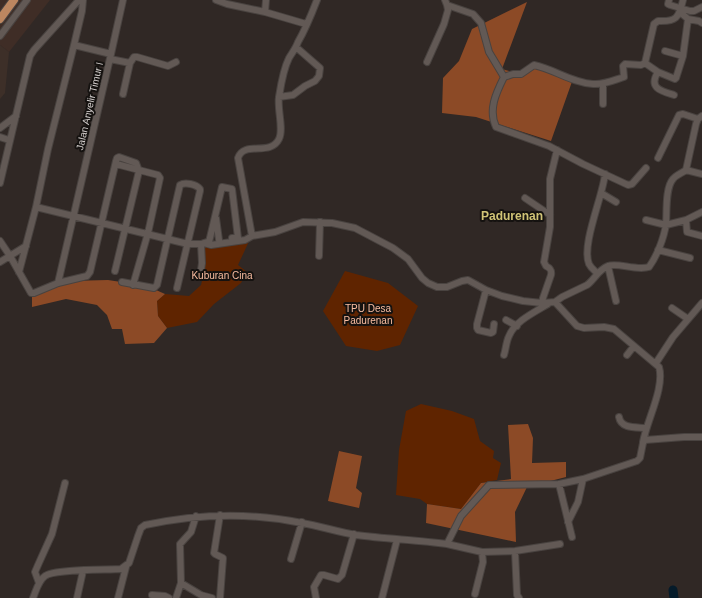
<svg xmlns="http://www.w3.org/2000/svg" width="702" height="598" viewBox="0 0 702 598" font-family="Arial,sans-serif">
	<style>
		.commercial { fill: #3f2d26 }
		.built { fill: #3d2f28 }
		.green { fill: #5f2400 }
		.forest { fill: #8c4a26 }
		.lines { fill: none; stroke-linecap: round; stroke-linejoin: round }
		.river { stroke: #051b2a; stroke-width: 9 }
		.minor-casing { stroke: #494340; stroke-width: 8 }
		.major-casing { stroke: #494340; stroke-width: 10 }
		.minor { stroke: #625955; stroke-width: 6 }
		.major { stroke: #bc8660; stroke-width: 8 }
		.labels { text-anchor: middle; stroke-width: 4; stroke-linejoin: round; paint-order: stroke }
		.street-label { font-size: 10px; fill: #d6d1cf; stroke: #151210 }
		.park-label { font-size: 10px; fill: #f9bda0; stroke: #151210 }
		.quarter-label { font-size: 12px; font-weight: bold; fill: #d1c476; stroke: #151210 }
	</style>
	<rect width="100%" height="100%" fill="#302825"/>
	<path class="commercial" d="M 0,0 L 50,0 L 9,52 L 0,45 Z"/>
	<path class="built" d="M 0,45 L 9,52 L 5,93 L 0,99 Z"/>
	<path class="green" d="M 251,237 L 238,265 L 247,272 L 241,283 L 214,304 L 197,322 L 167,328 L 158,316 L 157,301 L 165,294 L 189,296 L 201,285 L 205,268 L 205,244 Z
		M 345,271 L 388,283 L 418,306 L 400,345 L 377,351 L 346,346 L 323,311 Z
		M 421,404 L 452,411 L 474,419 L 480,441 L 494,451 L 493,458 L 501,463 L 497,480 L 481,483 L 461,509 L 427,504 L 420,499 L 396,495 L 399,450 L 406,411 Z"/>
	<path class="forest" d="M 527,2 L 502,69 L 523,75 L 534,66 L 574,76 L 551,141 L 476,117 L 442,113 L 443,78 L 459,61 L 472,29 Z
		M 108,280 L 147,286 L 165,294 L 157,301 L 158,316 L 167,328 L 154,343 L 125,344 L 122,329 L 112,329 L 107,315 L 97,305 L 66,299 L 32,307 L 32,294 L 69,281 Z
		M 528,424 L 533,438 L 532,463 L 566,462 L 566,477 L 527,487 L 515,512 L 516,542 L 426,523 L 427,504 L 461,509 L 481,483 L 511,479 L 508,425 Z
		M 339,451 L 362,456 L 356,488 L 362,493 L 359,508 L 328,501 Z"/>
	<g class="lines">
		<path class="river" d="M 673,590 L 674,598"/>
		<defs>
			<path id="minor" d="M 216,0 L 227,4 L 265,12 L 306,24
				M 445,0 L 447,5 L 473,14 L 481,23 L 489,52 L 504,77 C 496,93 488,110 496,127 L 549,146 L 583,164 L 628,185 L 632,184 L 646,168
				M 669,0 L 668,4 L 670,5 L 690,11 L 694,11 L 702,7
				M 265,12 L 266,0
				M 680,12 L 688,19 L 699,21 L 702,23
				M 0,36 L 27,0
				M 74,45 L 111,54
				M 665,51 L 683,56
				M 110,59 L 130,63 L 134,57 L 137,57 L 168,66 L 176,62
				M 427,62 L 444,24 L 448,10 L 447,5
				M 645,63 L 658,72 L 675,79 L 676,78 L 683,56 L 688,19
				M 645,63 L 654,24 L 658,21 C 676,22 679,18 683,0
				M 658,72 C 648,88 661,91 674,95
				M 504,77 L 513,74 L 521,74 L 534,65 C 554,69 572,83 593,84 C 604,85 614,80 624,77 L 623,66 L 625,64 L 641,65 L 645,63
				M 123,94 L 130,63
				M 279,97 L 293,95 L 305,86 L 315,81 L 319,76 L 320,68 L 296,47
				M 603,104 L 603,84
				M 0,128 L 16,116
				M 0,137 L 9,140
				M 658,158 L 679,115 L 683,114 L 698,119
				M 116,164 L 158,175 L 160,178 L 148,233 L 133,285
				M 686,170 L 702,174
				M 0,183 L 30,56 L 34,50 L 79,0
				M 601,193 L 616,202
				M 525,198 L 550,215
				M 36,207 L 188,244 L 201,244 L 207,242
				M 216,218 L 219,240
				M 646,220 L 666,225 L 686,220 L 702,212
				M 686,220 L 687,232 L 702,236
				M 252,236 L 238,158 C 244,140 270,157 279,139 C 284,129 277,109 279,97 C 281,84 283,70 289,58 C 292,53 296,48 298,42 C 305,30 312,13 317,0
				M 0,241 L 10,256 L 31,293 L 34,293 L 58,283 L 87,276 L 90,272 L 116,161 L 117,158 L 119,157 L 136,163 L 139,171 L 115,271
				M 209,242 L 222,187 L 232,189 L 238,238 L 232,238
				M 204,243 L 211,245 L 245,240 L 252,236 L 275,232 L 303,222 L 332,223 L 355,228 L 393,248 L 408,259 L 422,278 L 428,283 L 437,287 L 447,287 L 462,281 L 468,280 L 486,290 L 502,296 L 523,301 L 542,303 L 555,302 L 562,297 L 587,285 C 595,279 598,270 608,266 C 617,262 636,271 649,267 C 657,256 664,238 666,224 C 667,212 665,188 673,179 C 676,175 682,173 686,170 L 696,124 L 698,119 L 702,116
				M 658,250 L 690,258
				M 319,256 L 320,222
				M 0,262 L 26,246
				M 608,266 L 616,301
				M 19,272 L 36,207 L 48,149 L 74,45 L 82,11 L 83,0
				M 597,273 C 594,270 591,268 589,264 C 581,245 603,196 605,174
				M 200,277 L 202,263 L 201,244
				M 122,282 L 154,288 L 157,285 L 180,185 C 185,182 196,184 200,189 L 200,191 L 177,288
				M 58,283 L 111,54 L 123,0
				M 486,290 L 477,324 L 477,328 L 478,330 L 491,333 L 493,332 L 494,324
				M 555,302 L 577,326 L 584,328 L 604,327 L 614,329 L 659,367 C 665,387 647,420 643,442
				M 542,303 L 543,298 L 551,275 C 552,270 550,268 546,266 L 544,262 L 550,227 L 550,179 L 557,150
				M 672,308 L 688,319
				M 506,320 L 517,326
				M 504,355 C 506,349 506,342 509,336 C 515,321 535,312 548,304
				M 627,355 L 634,346
				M 656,363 L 673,337 L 702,303
				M 619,417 C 621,429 636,427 646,428
				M 559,484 L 572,537
				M 220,515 L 214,553 L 215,554 L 223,558 L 220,598
				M 568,522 L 578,502 L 583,479
				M 447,544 L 482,552 L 515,551 L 560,544
				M 515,551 L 517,595 L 519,598
				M 291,559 L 302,522
				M 39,583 L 35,572 L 38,565 L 52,534 L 65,483
				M 181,583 L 180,544 L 191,532 L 196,516
				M 475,594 L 483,562 L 482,552
				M 152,595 L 165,596 L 169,598
				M 33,598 C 36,591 38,581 45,576 C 54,569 106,570 121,569 L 129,563 L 138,536 L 141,528 L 145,525 C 197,514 249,512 302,523 C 320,526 338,532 356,535 C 386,539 417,540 447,544 L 461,516 L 489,485 L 559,484 L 583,479 L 637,461 L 640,458 L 643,443 L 645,440 L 684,437 L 702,437
				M 77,598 L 83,571
				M 118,598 L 126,567
				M 176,598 L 181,583 L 201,595 L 212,598
				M 316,598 L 314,587 L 321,575 L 324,575 L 338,579 L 342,575 L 354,534
				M 382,598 L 397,540"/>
			<path id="major" d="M 0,19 L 14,0"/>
		</defs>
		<use href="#minor" class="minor-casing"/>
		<use href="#major" class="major-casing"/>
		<use href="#minor" class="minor"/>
		<use href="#major" class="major"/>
	</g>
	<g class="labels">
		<g class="street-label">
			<text transform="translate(89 106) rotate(-77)" y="4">Jalan Anyelir Timur I</text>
		</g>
		<g class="park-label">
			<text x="222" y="279">Kuburan Cina</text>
			<text x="368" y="312">TPU Desa<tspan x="368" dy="12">Padurenan</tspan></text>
		</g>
		<g class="quarter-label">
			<text x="512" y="220">Padurenan</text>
		</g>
	</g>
</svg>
